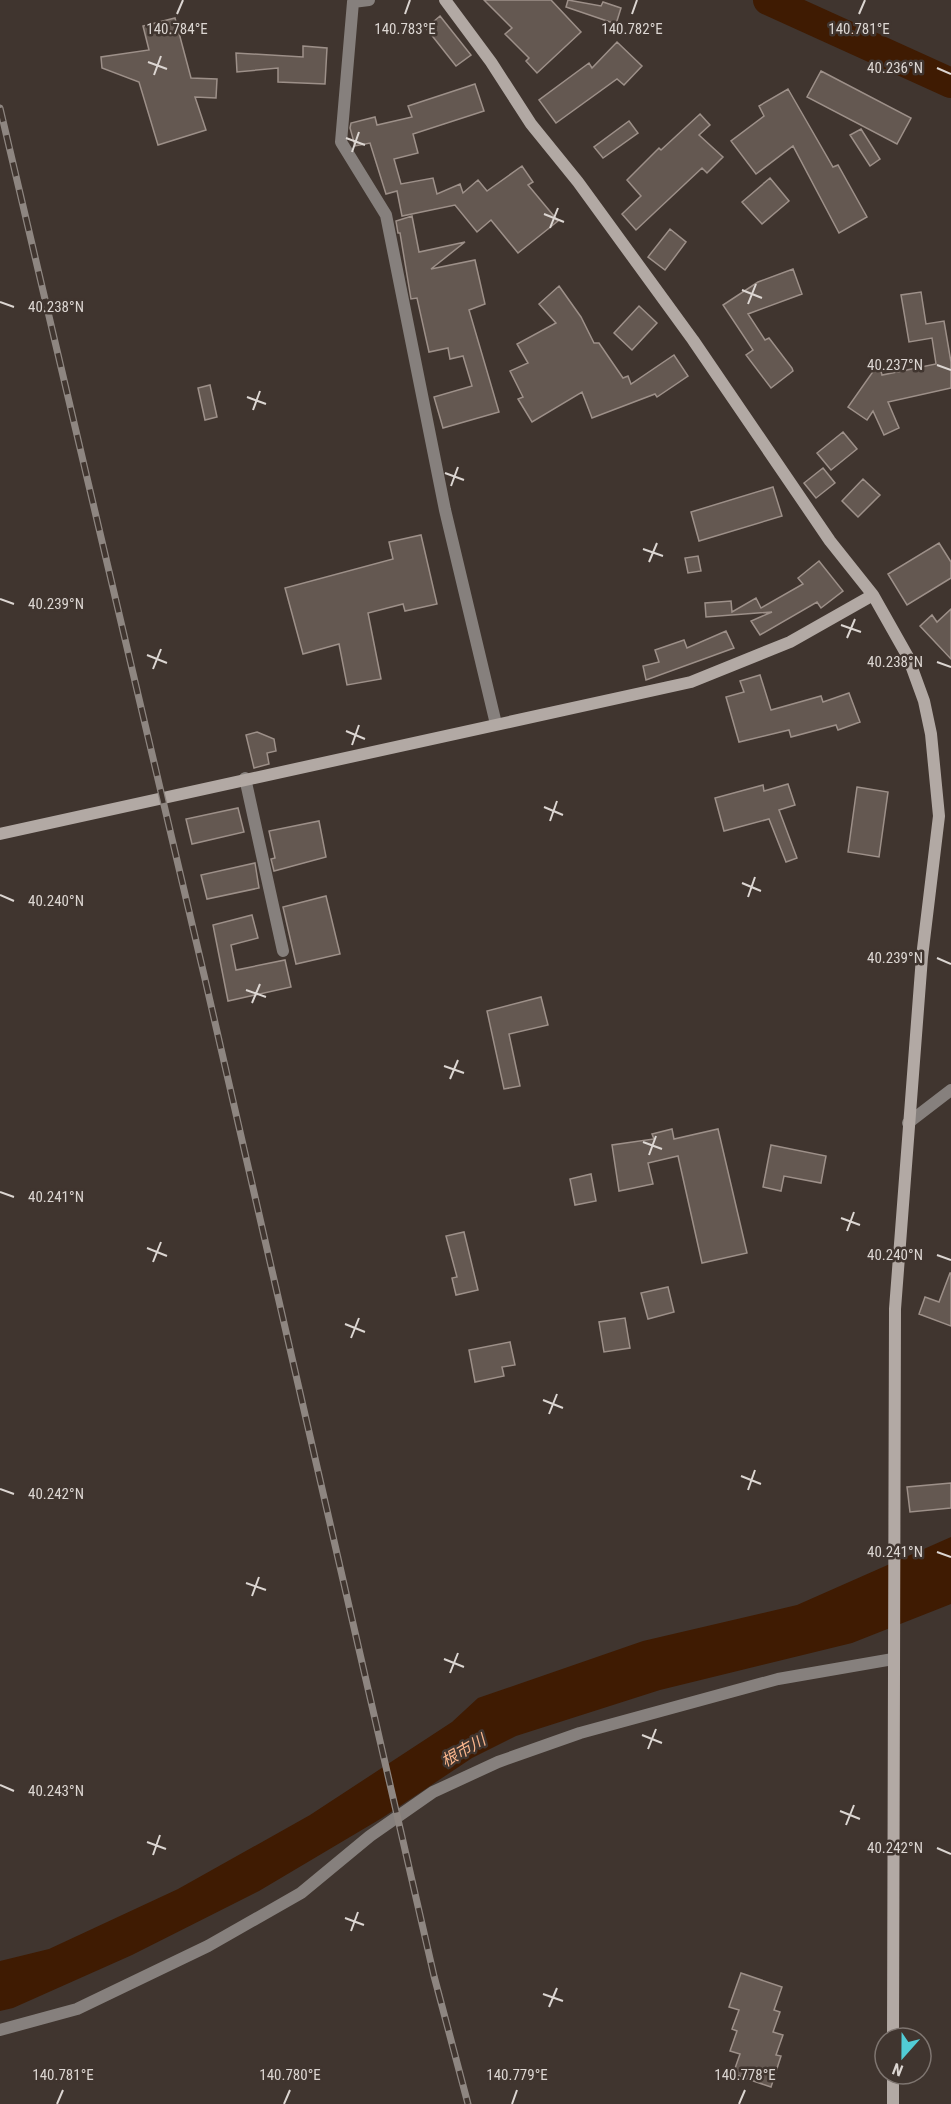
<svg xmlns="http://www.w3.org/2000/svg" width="951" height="2104" viewBox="0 0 951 2104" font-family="'Roboto Condensed','Noto Sans JP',sans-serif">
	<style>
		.water { fill: #3f1b02 }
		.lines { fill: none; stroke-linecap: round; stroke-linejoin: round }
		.river { stroke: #3f1b02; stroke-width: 30 }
		.building { fill: #645851; stroke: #9d9089; stroke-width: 1.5 }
		.street { stroke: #86807d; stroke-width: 12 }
		.secondary { stroke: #b2a9a4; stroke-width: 12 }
		.rail-casing { stroke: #8e8681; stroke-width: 7 }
		.rail { stroke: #40352f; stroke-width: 4.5; stroke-dasharray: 14; stroke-linecap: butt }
		.ticks { fill: none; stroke: #dcd6d2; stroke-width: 2 }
		.labels { text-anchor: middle; stroke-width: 5; stroke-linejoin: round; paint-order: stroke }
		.water-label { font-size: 16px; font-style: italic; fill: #fab68d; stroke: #40352f }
		.ticks-label { font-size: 15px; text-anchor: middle; fill: #dcd6d2; stroke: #40352f; stroke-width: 5; stroke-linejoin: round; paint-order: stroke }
	</style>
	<rect width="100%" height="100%" fill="#40352f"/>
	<path class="water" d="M 951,1537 L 951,1604 L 852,1643 L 660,1690 L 516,1736 L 472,1758 L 382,1818 L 259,1891 L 132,1955 L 13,2008 L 0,2011 L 0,1961 L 49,1949 L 178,1889 L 310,1815 L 452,1722 L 478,1698 L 643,1641 L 797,1605 Z"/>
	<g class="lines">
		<path class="river" d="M 768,0 L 951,83"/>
	</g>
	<path class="building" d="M 484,0 L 551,0 L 581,32 L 537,73 L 526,61 L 529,58 L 505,34 L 512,28 Z
		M 568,0 L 601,6 L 603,2 L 621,8 L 616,24 L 566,7 Z
		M 440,16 L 471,55 L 456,66 L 426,28 Z
		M 175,18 L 191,78 L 217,79 L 216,98 L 195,97 L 206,130 L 158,145 L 139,82 L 102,68 L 101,57 L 149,50 L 143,26 Z
		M 617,42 L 642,66 L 624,85 L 617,79 L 556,123 L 539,100 L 589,63 L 592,68 Z
		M 303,46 L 327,48 L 325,84 L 278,82 L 278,68 L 237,72 L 236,53 L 303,57 Z
		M 821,71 L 911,118 L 897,144 L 807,97 Z
		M 475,84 L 484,111 L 413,134 L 418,153 L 394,159 L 401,184 L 433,178 L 437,194 L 460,184 L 463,193 L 478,180 L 487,191 L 522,166 L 533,182 L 528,185 L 558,221 L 518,253 L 491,220 L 477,232 L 455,205 L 402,216 L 397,191 L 386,194 L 370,143 L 355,146 L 350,128 L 351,123 L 375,117 L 377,125 L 412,117 L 408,106 Z
		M 788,89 L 833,167 L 838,165 L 867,217 L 839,233 L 793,146 L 756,174 L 731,141 L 764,116 L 759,106 Z
		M 700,114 L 710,125 L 699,135 L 723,157 L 707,173 L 702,168 L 636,230 L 622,214 L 641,196 L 627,180 L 659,148 L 661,150 Z
		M 629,121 L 638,133 L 603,158 L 594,147 Z
		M 861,129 L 880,159 L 870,166 L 850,135 Z
		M 770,178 L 789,201 L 762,224 L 742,202 Z
		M 412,216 L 419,252 L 465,242 L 431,269 L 475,260 L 485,304 L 469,310 L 499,412 L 443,428 L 434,397 L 472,386 L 463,356 L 450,359 L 448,348 L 429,352 L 417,298 L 411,299 L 400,233 L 398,233 L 396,221 Z
		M 670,229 L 686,242 L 665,270 L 648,257 Z
		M 793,269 L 802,294 L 748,314 L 765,340 L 769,338 L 792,368 L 793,371 L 771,388 L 746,355 L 753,350 L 723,305 L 758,282 Z
		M 559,286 L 581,317 L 594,343 L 599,343 L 623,378 L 628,376 L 631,384 L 674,355 L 688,376 L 657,397 L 655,394 L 592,418 L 582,392 L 532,422 L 518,399 L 523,397 L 510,371 L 528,363 L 517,344 L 556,323 L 539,304 Z
		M 921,292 L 926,324 L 944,321 L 951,362 L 951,388 L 888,402 L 899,428 L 884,435 L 873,411 L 867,420 L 848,407 L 879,363 L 882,375 L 936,364 L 932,338 L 909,342 L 901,295 Z
		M 639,306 L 657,323 L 632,350 L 614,333 Z
		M 210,385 L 217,417 L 205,420 L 198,388 Z
		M 843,432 L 857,449 L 831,470 L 817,453 Z
		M 823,468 L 835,483 L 816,498 L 804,483 Z
		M 863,479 L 880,495 L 858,517 L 842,501 Z
		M 773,487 L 782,516 L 699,541 L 691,512 Z
		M 421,535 L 437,604 L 405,611 L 403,604 L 368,613 L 381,679 L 347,685 L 339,644 L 303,654 L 285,588 L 393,559 L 389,542 Z
		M 939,543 L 951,562 L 951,578 L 907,605 L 888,574 Z
		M 698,556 L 701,571 L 688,573 L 685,558 Z
		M 819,561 L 843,591 L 821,608 L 817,602 L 760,635 L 751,621 L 772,612 L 706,617 L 705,603 L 731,601 L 732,612 L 756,598 L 761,608 L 803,584 L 798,578 Z
		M 951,609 L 951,659 L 920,626 L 932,615 L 937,622 Z
		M 726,631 L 734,648 L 646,680 L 643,666 L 659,662 L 655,650 L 684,640 L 687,648 Z
		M 760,675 L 771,710 L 821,696 L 823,702 L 849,693 L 860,722 L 838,730 L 836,725 L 791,737 L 789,730 L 739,742 L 726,697 L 744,692 L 740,681 Z
		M 257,732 L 274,739 L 276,751 L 267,753 L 269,764 L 254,768 L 246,735 Z
		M 788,784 L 795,805 L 779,810 L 797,858 L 786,862 L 769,819 L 724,831 L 715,798 L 763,785 L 764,791 Z
		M 857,787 L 888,792 L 879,857 L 848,852 Z
		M 238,808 L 244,832 L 192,844 L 186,819 Z
		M 319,821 L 326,857 L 274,871 L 271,859 L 275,858 L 269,831 Z
		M 255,863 L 259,888 L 207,899 L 201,875 Z
		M 326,896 L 340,954 L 296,964 L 283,907 Z
		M 252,915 L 258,938 L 231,945 L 236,970 L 285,960 L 291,987 L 228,1001 L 213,925 Z
		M 541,997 L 548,1025 L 509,1034 L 520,1086 L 504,1089 L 487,1011 Z
		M 672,1129 L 674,1139 L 718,1129 L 747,1253 L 702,1263 L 678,1156 L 648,1163 L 653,1184 L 619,1191 L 612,1145 L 654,1139 L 652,1134 Z
		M 771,1145 L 826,1156 L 821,1183 L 784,1176 L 781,1191 L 763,1187 Z
		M 591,1174 L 596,1201 L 575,1205 L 570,1179 Z
		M 464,1232 L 478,1290 L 456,1295 L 452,1278 L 457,1277 L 446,1236 Z
		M 950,1273 L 951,1273 L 951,1326 L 919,1314 L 925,1297 L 939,1302 Z
		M 668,1287 L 674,1312 L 648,1319 L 641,1293 Z
		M 625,1318 L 630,1348 L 604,1352 L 599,1322 Z
		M 510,1342 L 515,1365 L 502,1367 L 504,1376 L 475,1382 L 469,1350 Z
		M 951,1483 L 951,1508 L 910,1512 L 907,1487 Z
		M 741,1973 L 782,1987 L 774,2010 L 780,2012 L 773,2032 L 783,2035 L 776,2055 L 781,2056 L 771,2087 L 733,2074 L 740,2054 L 730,2051 L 737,2031 L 732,2029 L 739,2010 L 729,2007 Z"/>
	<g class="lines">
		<path class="street" d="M 369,0 L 353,2 L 341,142 L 386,215 L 445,510 L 496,724
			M 245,778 L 283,951
			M 908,1123 L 951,1090
			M 0,2030 L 77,2009 L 208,1946 L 301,1893 L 370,1836 L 433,1792 L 498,1762 L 580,1733 L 778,1679 L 893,1659"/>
		<path class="secondary" d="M 445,0 L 491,62 L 531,124 L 578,182 L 693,340 L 830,541 L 873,595 L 908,657 L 924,701 L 931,734 L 939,816 L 922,957 L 895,1309 L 893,2038
			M 0,834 L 691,682 L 790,642 L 873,595
			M 893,2104 L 893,2074"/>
		<defs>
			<path id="rail" d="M 0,108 L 205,979 L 434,1976 L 468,2104"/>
		</defs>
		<use href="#rail" class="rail-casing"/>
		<use href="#rail" class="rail"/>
	</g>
	<path class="ticks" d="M 177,14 L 183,0M 405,14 L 410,0M 632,14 L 637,0M 859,14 L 865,0M 148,62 L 167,69M 937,68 L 951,74M 154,75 L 161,56M 346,138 L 365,145M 352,152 L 359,132M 544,214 L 564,222M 550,228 L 558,208M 742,290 L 762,298M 0,302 L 14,307M 748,304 L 756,284M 937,365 L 951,370M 247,397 L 266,404M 253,410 L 260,391M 445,473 L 464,480M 451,486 L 458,467M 643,549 L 663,556M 649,562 L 657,543M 0,599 L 14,604M 841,625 L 861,632M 847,638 L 855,619M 147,655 L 167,663M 937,662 L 951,667M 153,669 L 161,649M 346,731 L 365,739M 352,745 L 359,725M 544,807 L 563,815M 550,821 L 557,801M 742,883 L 761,891M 0,895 L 14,901M 748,897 L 755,877M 937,958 L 951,964M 246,990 L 266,997M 252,1003 L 260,984M 444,1066 L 464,1073M 450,1079 L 458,1060M 643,1142 L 662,1149M 649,1155 L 656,1136M 0,1192 L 14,1197M 841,1218 L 860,1225M 847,1231 L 854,1212M 147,1248 L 167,1256M 937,1255 L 951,1260M 153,1262 L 161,1242M 345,1324 L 365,1332M 351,1338 L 359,1318M 543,1400 L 563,1408M 549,1414 L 557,1394M 741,1476 L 761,1484M 0,1489 L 14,1494M 748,1490 L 755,1470M 937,1552 L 951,1557M 246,1583 L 266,1590M 252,1596 L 259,1577M 444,1659 L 464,1667M 450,1673 L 458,1653M 642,1735 L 662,1743M 648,1749 L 656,1729M 0,1785 L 14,1791M 840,1811 L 860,1819M 846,1825 L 854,1805M 147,1842 L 166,1849M 937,1848 L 951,1854M 153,1855 L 160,1835M 345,1918 L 364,1925M 351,1931 L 358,1912M 543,1994 L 563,2001M 549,2007 L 557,1988M 57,2104 L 63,2090M 284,2104 L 290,2090M 512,2104 L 517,2090M 739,2104 L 745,2090"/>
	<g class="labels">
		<g class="water-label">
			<text transform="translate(463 1750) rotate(-30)" y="6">根市川</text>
		</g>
	</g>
	<g class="ticks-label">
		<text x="177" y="34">140.784°E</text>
		<text x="405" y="34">140.783°E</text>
		<text x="632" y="34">140.782°E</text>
		<text x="859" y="34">140.781°E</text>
		<text x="895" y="73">40.236°N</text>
		<text x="56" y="312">40.238°N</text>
		<text x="895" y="370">40.237°N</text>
		<text x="56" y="609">40.239°N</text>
		<text x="895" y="667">40.238°N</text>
		<text x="56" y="906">40.240°N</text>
		<text x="895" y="963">40.239°N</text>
		<text x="56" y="1202">40.241°N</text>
		<text x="895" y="1260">40.240°N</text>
		<text x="56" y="1499">40.242°N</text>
		<text x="895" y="1557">40.241°N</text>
		<text x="56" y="1796">40.243°N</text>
		<text x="895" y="1853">40.242°N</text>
		<text x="63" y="2080">140.781°E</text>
		<text x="290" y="2080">140.780°E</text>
		<text x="517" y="2080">140.779°E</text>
		<text x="745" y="2080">140.778°E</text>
	</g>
	<g transform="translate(903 2056) rotate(201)"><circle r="28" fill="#40352f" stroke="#7e7570" stroke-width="1.5"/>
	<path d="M0-4.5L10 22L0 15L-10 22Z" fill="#51ccd5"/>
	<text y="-9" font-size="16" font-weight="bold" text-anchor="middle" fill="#dcd6d2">N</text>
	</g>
</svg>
